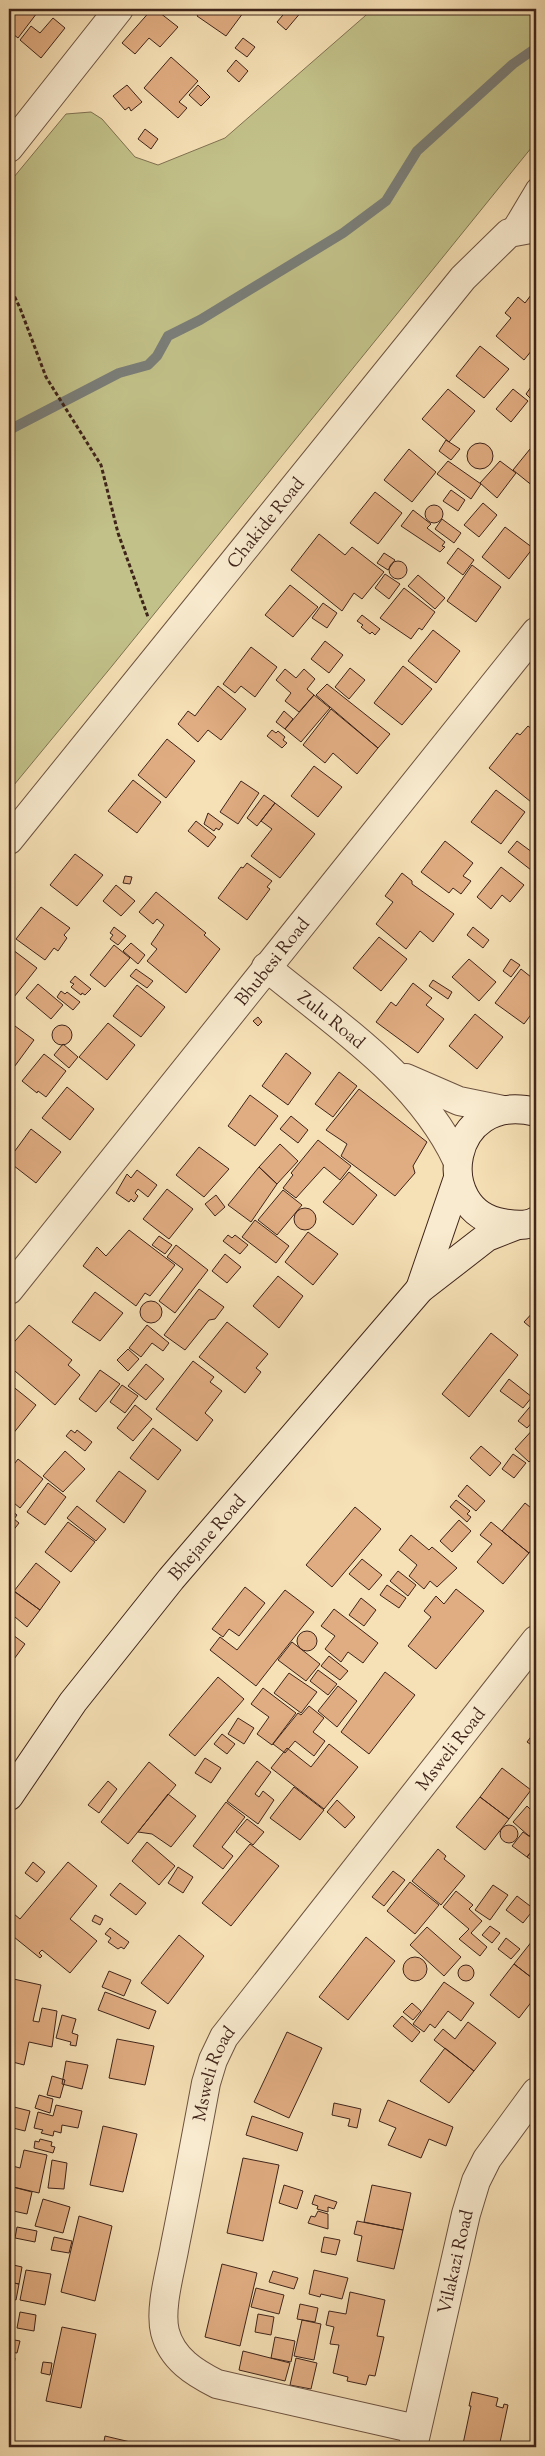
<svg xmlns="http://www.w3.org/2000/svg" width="545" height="2456" viewBox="0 0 545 2456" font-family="'Sorts Mill Goudy',serif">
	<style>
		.green { fill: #c2c189; stroke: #807252 }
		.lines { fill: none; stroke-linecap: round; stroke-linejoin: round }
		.stream { stroke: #7a7e79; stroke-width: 10 }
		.building { fill: #e0ac81; stroke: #3f241a }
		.lane-casing { stroke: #6d5341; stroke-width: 21 }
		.street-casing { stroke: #6d5341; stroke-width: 30 }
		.secondary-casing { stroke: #3f241a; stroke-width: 30 }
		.path { stroke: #3f241a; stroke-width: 3; stroke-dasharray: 4 2.5; stroke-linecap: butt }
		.lane { stroke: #f9ebcf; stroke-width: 19 }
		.street { stroke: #f9ebcf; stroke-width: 28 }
		.secondary { stroke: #f9ebcf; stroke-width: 28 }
		.labels { text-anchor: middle; stroke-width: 4.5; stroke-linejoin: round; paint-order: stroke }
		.street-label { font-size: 18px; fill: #3f241a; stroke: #f9ebcf }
	</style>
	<rect width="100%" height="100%" fill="#f6e0b5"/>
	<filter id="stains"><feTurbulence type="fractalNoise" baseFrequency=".004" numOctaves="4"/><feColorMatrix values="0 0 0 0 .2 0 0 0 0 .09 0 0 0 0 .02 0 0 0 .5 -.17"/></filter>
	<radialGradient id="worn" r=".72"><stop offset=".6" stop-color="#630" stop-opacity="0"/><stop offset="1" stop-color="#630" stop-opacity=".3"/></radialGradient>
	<path class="green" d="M 373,9 L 536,9 L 536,142 L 112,666 L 9,791 L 9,183 L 66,114 L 91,112 L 102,119 L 135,157 L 158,165 L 225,138 Z"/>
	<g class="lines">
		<path class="stream" d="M 9,430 L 119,373 L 148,365 L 157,356 L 168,336 L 200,320 L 343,233 L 386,201 L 417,151 L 513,64 L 536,48"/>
	</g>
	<path class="building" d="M 9,9 L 40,9 L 18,38 L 9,31 Z
		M 152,9 L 155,9 L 178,27 L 160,47 L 149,38 L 135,54 L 122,43 Z
		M 202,9 L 246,9 L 226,36 L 197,16 Z
		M 288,9 L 302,11 L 286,30 L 277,22 Z
		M 53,18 L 65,28 L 41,58 L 20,40 L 31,26 L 40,33 Z
		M 243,38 L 255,47 L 247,57 L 235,48 Z
		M 171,57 L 198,81 L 179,102 L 187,108 L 178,118 L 144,88 Z
		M 236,60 L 248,71 L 239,82 L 227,71 Z
		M 127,85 L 142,102 L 131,111 L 129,107 L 125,110 L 113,96 Z
		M 198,85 L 210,97 L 201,106 L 189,95 Z
		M 145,129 L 158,139 L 151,149 L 138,139 Z
		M 531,295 L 536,299 L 536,345 L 524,360 L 496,336 L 511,318 L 505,313 L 518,297 L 525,303 Z
		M 480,346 L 509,369 L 484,398 L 456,376 Z
		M 536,380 L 536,404 L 526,394 Z
		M 448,389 L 475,411 L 449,442 L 422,419 Z
		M 513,389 L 528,401 L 511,422 L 496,409 Z
		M 446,440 L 460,449 L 451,460 L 439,451 Z
		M467 456a13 13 0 1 1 26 0a13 13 0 1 1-26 0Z
		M 409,449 L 436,472 L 412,502 L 384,480 Z
		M 530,449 L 536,454 L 536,485 L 534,487 L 513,470 Z
		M 448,461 L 481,484 L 471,499 L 437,474 Z
		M 500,461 L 516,473 L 497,498 L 480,483 Z
		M 451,490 L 465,500 L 458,511 L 443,501 Z
		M 375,492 L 402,513 L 378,544 L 350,523 Z
		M 483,503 L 497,515 L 479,537 L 464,525 Z
		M425 514a9 9 0 1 1 18 0a9 9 0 1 1-18 0Z
		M 413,510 L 431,524 L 427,528 L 445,542 L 442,546 L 445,547 L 440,552 L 401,526 Z
		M 442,519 L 461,533 L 454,543 L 435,529 Z
		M 505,527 L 533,548 L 509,579 L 482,557 Z
		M 319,534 L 345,555 L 352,547 L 384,572 L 362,599 L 354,593 L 342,611 L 291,570 Z
		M 458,548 L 474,560 L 463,575 L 447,563 Z
		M 384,553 L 395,560 L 388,570 L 377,563 Z
		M389 570a9 9 0 1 1 18 0a9 9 0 1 1-18 0Z
		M 472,565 L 501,587 L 476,622 L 447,601 Z
		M 385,574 L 400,584 L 389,599 L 375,588 Z
		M 418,575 L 445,598 L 435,609 L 408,586 Z
		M 290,585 L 318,607 L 293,637 L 265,615 Z
		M 404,588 L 435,612 L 422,630 L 419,628 L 411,639 L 380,618 Z
		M 323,603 L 337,613 L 327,628 L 312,618 Z
		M 362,615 L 380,629 L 375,635 L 372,632 L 370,634 L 361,627 L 363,625 L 357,621 Z
		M 433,630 L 460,651 L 436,683 L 408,661 Z
		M 325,641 L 343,655 L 329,673 L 311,659 Z
		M 251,647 L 277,667 L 255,697 L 241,686 L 235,693 L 223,684 Z
		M 403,666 L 432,689 L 402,725 L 374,703 Z
		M 350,668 L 365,680 L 349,699 L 335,687 Z
		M 285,669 L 296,678 L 304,669 L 315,679 L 307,689 L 314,695 L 299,712 L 285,701 L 291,693 L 276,680 Z
		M 327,684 L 390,734 L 378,748 L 316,695 Z
		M 218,686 L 246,709 L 221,740 L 208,730 L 198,742 L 178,724 L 188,711 L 195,716 Z
		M 314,695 L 330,708 L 301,742 L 285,729 Z
		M 331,709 L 378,748 L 357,774 L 333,753 L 325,763 L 303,745 Z
		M 284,711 L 293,719 L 285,729 L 276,722 Z
		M 528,726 L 536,732 L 536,806 L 489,768 L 517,733 L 520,735 Z
		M 272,730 L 276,733 L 278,731 L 285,737 L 283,740 L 287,743 L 282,748 L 267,736 Z
		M 167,739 L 195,761 L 166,798 L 138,775 Z
		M 314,766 L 342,787 L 318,817 L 291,796 Z
		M 133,780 L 161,802 L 137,833 L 108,811 Z
		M 241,781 L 259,793 L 238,824 L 220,812 Z
		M 496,790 L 525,812 L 501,844 L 471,822 Z
		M 264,795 L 275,803 L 257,826 L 247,818 Z
		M 275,803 L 315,834 L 280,878 L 251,856 L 272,829 L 261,821 Z
		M 208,813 L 223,824 L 219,830 L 216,828 L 214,831 L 204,824 Z
		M 196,821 L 216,837 L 208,847 L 188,831 Z
		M 445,841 L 473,863 L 463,876 L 471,881 L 461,894 L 453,888 L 449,893 L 421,872 Z
		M 517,841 L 536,855 L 536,863 L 531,870 L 508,852 Z
		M 75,854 L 103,875 L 77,906 L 50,885 Z
		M 247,863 L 272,881 L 267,887 L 270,889 L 247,920 L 218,898 L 241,867 L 243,868 Z
		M 501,867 L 524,885 L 510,902 L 502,895 L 491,909 L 477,897 Z
		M 402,873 L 412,881 L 412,884 L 454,914 L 433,942 L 420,931 L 406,949 L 376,924 L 393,902 L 385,896 Z
		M 125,876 L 132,877 L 130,884 L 123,883 Z
		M 116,885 L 135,901 L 121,916 L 103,901 Z
		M 156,892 L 206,933 L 204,935 L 220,949 L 186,993 L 147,961 L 157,949 L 151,944 L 164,925 L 157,919 L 153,924 L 139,912 Z
		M 41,907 L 70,928 L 64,935 L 67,938 L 58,951 L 54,948 L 45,960 L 16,939 Z
		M 114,927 L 126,936 L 118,945 L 110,939 L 113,935 L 110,933 Z
		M 473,927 L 489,940 L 483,948 L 467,935 Z
		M 379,937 L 407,959 L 381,991 L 353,968 Z
		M 131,943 L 145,955 L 138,964 L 123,951 Z
		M 114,945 L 130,958 L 105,987 L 90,975 Z
		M 9,947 L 37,968 L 10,1002 L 9,1001 Z
		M 469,959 L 496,982 L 479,1001 L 452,977 Z
		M 511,959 L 520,965 L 511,977 L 503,971 Z
		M 136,969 L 153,981 L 147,988 L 130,976 Z
		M 521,969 L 536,981 L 536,1008 L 524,1024 L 495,1003 Z
		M 75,976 L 91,989 L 85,995 L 82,993 L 81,995 L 71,987 L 74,984 L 70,982 Z
		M 433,980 L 452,992 L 448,999 L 429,986 Z
		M 413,983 L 432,998 L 426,1005 L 444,1019 L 418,1053 L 376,1022 L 391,1002 L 396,1006 Z
		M 38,984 L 63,1005 L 51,1019 L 26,998 Z
		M 137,985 L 165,1007 L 141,1037 L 113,1016 Z
		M 61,991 L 65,994 L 67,992 L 80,1002 L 73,1010 L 57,997 Z
		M 475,1014 L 503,1037 L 477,1069 L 449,1046 Z
		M 258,1017 L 262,1022 L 258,1026 L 253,1021 Z
		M 108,1023 L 135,1045 L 107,1080 L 79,1057 Z
		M52 1035a10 10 0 1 1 20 0a10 10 0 1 1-20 0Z
		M 15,1026 L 34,1040 L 9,1074 L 9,1034 Z
		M 63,1044 L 78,1057 L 69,1068 L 54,1055 Z
		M 286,1053 L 311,1073 L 288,1105 L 262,1086 Z
		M 44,1054 L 66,1071 L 46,1097 L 38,1091 L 37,1093 L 22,1081 Z
		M 339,1072 L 357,1086 L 333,1117 L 315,1104 Z
		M 67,1087 L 94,1109 L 70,1140 L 42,1118 Z
		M 359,1089 L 427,1142 L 413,1166 L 415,1173 L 395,1196 L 341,1156 L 347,1144 L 326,1130 Z
		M 250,1095 L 278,1116 L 255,1146 L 228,1126 Z
		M 291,1116 L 308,1130 L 298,1143 L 280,1129 Z
		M 31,1129 L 61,1152 L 36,1183 L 9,1162 L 9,1159 Z
		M 318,1140 L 351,1166 L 340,1180 L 324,1167 L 296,1198 L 283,1188 L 293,1175 L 291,1173 Z
		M 280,1144 L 298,1161 L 277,1184 L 259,1167 Z
		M 199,1147 L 229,1169 L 204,1197 L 176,1175 Z
		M 259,1167 L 277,1184 L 251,1222 L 228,1205 Z
		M 137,1170 L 157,1185 L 148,1197 L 138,1189 L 135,1193 L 138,1196 L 134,1202 L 131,1199 L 129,1202 L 116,1193 L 127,1174 L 131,1178 Z
		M 349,1172 L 377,1195 L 353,1225 L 323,1202 Z
		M 167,1189 L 193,1209 L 169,1239 L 143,1219 Z
		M 283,1190 L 302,1205 L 277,1235 L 258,1220 Z
		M 216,1195 L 225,1207 L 215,1216 L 205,1204 Z
		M294 1219a11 11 0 1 1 22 0a11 11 0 1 1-22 0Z
		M 255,1220 L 289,1246 L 276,1263 L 242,1237 Z
		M 129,1230 L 175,1265 L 150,1296 L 145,1293 L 136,1306 L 83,1266 L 97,1247 L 106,1256 Z
		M 308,1232 L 338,1254 L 313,1285 L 285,1262 Z
		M 228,1235 L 232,1238 L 235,1235 L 248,1245 L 240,1254 L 223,1241 Z
		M 159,1236 L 172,1245 L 165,1254 L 152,1245 Z
		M 176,1245 L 208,1270 L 175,1313 L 159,1301 L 183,1269 L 167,1257 Z
		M 225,1254 L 241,1267 L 227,1283 L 212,1271 Z
		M 278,1276 L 303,1296 L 279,1328 L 253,1306 Z
		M 199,1289 L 224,1307 L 215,1319 L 209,1320 L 185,1350 L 164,1335 Z
		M 95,1292 L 123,1313 L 100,1341 L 72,1322 Z
		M140 1312a11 11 0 1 1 22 0a11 11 0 1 1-22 0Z
		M 536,1309 L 536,1332 L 524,1322 Z
		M 227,1322 L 268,1354 L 256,1368 L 261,1372 L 245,1393 L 199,1357 Z
		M 29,1325 L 72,1360 L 68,1365 L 80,1375 L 55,1405 L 9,1366 L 9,1348 Z
		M 147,1325 L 169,1343 L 163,1351 L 152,1343 L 141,1357 L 129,1348 Z
		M 491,1333 L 518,1355 L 469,1417 L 442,1394 Z
		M 128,1349 L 139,1359 L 128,1371 L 117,1360 Z
		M 193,1361 L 214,1377 L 210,1382 L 222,1391 L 205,1413 L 213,1420 L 197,1441 L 156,1409 Z
		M 146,1364 L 164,1379 L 146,1400 L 128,1386 Z
		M 100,1370 L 120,1384 L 96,1412 L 79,1399 Z
		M 509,1379 L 532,1397 L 523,1408 L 500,1391 Z
		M 11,1385 L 36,1405 L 12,1435 L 9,1433 L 9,1388 Z
		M 122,1385 L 138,1396 L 125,1413 L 110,1402 Z
		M 534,1402 L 536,1404 L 536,1418 L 527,1428 L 518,1421 Z
		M 135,1405 L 152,1419 L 133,1441 L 117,1428 Z
		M 536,1426 L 536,1455 L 529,1462 L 515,1449 Z
		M 153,1428 L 181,1450 L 158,1480 L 130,1458 Z
		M 71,1430 L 75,1433 L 77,1430 L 92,1442 L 85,1451 L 66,1436 Z
		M 481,1446 L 501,1463 L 490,1476 L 470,1458 Z
		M 65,1451 L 85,1469 L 63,1492 L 43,1476 Z
		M 513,1454 L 526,1463 L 514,1478 L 502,1469 Z
		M 18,1459 L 43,1479 L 20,1508 L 9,1499 L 11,1485 L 9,1483 L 9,1471 Z
		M 119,1471 L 146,1491 L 124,1523 L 96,1501 Z
		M 48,1483 L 66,1497 L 45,1525 L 27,1512 Z
		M 467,1485 L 485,1501 L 476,1511 L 458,1496 Z
		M 456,1500 L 470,1511 L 467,1514 L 471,1517 L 467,1522 L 450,1507 Z
		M 525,1503 L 536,1512 L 536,1544 L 529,1553 L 502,1531 Z
		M 77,1506 L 106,1529 L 96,1541 L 67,1518 Z
		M 355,1507 L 381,1529 L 332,1587 L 306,1565 Z
		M 9,1509 L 17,1515 L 14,1519 L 19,1523 L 12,1532 L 9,1529 Z
		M 459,1520 L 471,1531 L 452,1552 L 440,1541 Z
		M 68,1522 L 95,1542 L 71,1572 L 45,1552 Z
		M 491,1522 L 529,1553 L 503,1584 L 477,1562 L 492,1544 L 480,1535 Z
		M 411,1535 L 429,1550 L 432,1547 L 457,1568 L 437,1587 L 430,1581 L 424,1589 L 409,1576 L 417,1565 L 399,1550 Z
		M 362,1559 L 382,1575 L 369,1590 L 349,1574 Z
		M 36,1563 L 60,1582 L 40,1610 L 14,1591 Z
		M 398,1571 L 416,1585 L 408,1596 L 390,1581 Z
		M 387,1585 L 406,1598 L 399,1608 L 380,1595 Z
		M 9,1587 L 15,1592 L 9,1600 Z
		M 245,1587 L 265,1603 L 239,1636 L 229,1629 L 223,1637 L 212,1629 Z
		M 456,1589 L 484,1611 L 436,1669 L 408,1646 L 431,1617 L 424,1611 L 436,1596 L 444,1604 Z
		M 285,1590 L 314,1612 L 256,1686 L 210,1650 L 220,1637 L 237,1650 Z
		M 15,1592 L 40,1610 L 27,1627 L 9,1612 L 9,1600 Z
		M 361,1598 L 376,1610 L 364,1626 L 349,1615 Z
		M 334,1609 L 378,1643 L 363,1663 L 348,1652 L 341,1662 L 325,1649 L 335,1636 L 321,1626 Z
		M297 1641a10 10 0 1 1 20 0a10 10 0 1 1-20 0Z
		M 9,1632 L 25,1644 L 9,1666 Z
		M 292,1642 L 320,1664 L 306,1681 L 278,1660 Z
		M 329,1656 L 348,1671 L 340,1680 L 321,1666 Z
		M 318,1670 L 337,1684 L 328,1695 L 310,1681 Z
		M 385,1672 L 415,1695 L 369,1754 L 341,1732 Z
		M 289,1673 L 317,1692 L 301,1713 L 274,1693 Z
		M 218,1677 L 244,1699 L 195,1756 L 169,1735 Z
		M 338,1686 L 357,1701 L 337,1727 L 318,1711 Z
		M 263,1688 L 296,1713 L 272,1745 L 257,1734 L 269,1717 L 251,1704 Z
		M 309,1706 L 324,1718 L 313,1732 L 325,1741 L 314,1756 L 295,1741 L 285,1753 L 273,1744 L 298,1713 L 301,1715 Z
		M 238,1718 L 254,1728 L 244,1744 L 228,1734 Z
		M 536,1730 L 536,1748 L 527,1742 Z
		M 222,1734 L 235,1744 L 227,1754 L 214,1744 Z
		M 329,1744 L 358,1767 L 324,1809 L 271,1768 L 287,1748 L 311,1767 Z
		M 205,1758 L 221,1768 L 211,1783 L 195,1773 Z
		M 257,1761 L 271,1772 L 255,1794 L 259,1797 L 263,1791 L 274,1800 L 258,1824 L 227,1801 Z
		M 149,1762 L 176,1785 L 128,1844 L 101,1822 Z
		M 502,1768 L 531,1790 L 509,1819 L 480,1797 Z
		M 108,1781 L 117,1789 L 99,1813 L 88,1805 Z
		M 294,1787 L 324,1810 L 300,1840 L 270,1818 Z
		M 168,1794 L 196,1816 L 171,1847 L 152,1834 L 138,1832 Z
		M 480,1797 L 509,1819 L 485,1850 L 456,1827 Z
		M 337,1800 L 355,1817 L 345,1828 L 327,1812 Z
		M 226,1802 L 245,1817 L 222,1847 L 233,1856 L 223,1869 L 193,1846 Z
		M 527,1806 L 536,1815 L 536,1828 L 529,1836 L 513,1822 Z
		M 247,1819 L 264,1832 L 253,1845 L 236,1832 Z
		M500 1834a9 9 0 1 1 18 0a9 9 0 1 1-18 0Z
		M 523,1832 L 536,1841 L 536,1845 L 527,1857 L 512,1846 Z
		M 147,1842 L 175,1866 L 159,1885 L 132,1861 Z
		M 250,1844 L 279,1866 L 231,1926 L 202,1903 Z
		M 536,1846 L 536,1863 L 527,1857 Z
		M 438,1849 L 446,1856 L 444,1859 L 465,1876 L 441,1905 L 412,1881 Z
		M 33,1862 L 45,1872 L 37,1882 L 25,1873 Z
		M 68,1862 L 97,1886 L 70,1919 L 97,1941 L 70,1973 L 42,1950 L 39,1953 L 42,1956 L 40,1958 L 9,1933 L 9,1921 L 14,1914 L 20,1919 Z
		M 178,1867 L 193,1877 L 183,1893 L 168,1883 Z
		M 393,1871 L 405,1880 L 384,1906 L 372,1897 Z
		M 410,1882 L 439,1905 L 415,1934 L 387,1911 Z
		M 120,1883 L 146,1903 L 136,1915 L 110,1895 Z
		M 493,1885 L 508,1895 L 490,1920 L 475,1910 Z
		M 456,1891 L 473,1905 L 469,1909 L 482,1921 L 471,1933 L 487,1947 L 480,1956 L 459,1939 L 469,1929 L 443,1907 Z
		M 517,1896 L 534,1909 L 523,1923 L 506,1910 Z
		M 95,1915 L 103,1919 L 100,1925 L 92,1921 Z
		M 490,1926 L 500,1933 L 492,1943 L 482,1935 Z
		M 427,1927 L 461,1957 L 444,1976 L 410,1945 Z
		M 110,1928 L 129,1942 L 124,1949 L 121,1947 L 118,1949 L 108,1942 L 111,1938 L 105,1934 Z
		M 179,1935 L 204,1956 L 168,2004 L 141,1983 Z
		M 536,1936 L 536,1981 L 514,1964 Z
		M 366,1937 L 395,1961 L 348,2020 L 319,1997 Z
		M 506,1938 L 520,1949 L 511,1959 L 498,1949 Z
		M403 1969a12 12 0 1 1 24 0a12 12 0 1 1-24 0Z
		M 514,1964 L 536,1981 L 536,1996 L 519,2018 L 490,1995 Z
		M458 1973a8 8 0 1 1 16 0a8 8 0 1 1-16 0Z
		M 109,1971 L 131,1980 L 124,1996 L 102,1987 Z
		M 9,1978 L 41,1985 L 33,2021 L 39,2022 L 42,2008 L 57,2011 L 52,2047 L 29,2042 L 24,2065 L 9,2061 Z
		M 444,1982 L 474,2003 L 461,2021 L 448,2011 L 435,2028 L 430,2024 L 424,2032 L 413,2024 Z
		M 105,1992 L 156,2011 L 149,2029 L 98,2010 Z
		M 412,2003 L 421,2011 L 413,2020 L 403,2012 Z
		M 62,2015 L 76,2019 L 72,2033 L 78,2035 L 76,2046 L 70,2045 L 71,2042 L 56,2038 Z
		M 402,2016 L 420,2032 L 412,2042 L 393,2026 Z
		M 468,2022 L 496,2043 L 474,2071 L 434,2040 L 443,2029 L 455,2039 Z
		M 287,2032 L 322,2048 L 289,2118 L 254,2102 Z
		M 117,2039 L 154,2046 L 145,2085 L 109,2078 Z
		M 445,2048 L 474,2071 L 449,2103 L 420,2081 Z
		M 66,2061 L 88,2065 L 82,2089 L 62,2084 Z
		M 52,2076 L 65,2080 L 60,2098 L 47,2095 Z
		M 39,2095 L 53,2099 L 50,2113 L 35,2108 Z
		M 388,2100 L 453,2127 L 446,2146 L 429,2139 L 421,2158 L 388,2145 L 396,2128 L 379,2121 Z
		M 334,2103 L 361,2109 L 357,2128 L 348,2126 L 350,2119 L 332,2115 Z
		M 56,2105 L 82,2111 L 78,2128 L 62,2125 L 61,2133 L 54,2131 L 53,2136 L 41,2133 L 43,2130 L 34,2128 L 38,2112 L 53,2116 Z
		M 10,2106 L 30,2111 L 25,2131 L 9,2127 Z
		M 252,2116 L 303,2133 L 297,2151 L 246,2135 Z
		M 103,2126 L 137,2134 L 123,2192 L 90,2185 Z
		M 40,2139 L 52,2142 L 51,2146 L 55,2147 L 53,2153 L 34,2148 L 35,2141 L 39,2142 Z
		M 24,2150 L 47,2155 L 39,2193 L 9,2186 L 9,2165 L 20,2168 Z
		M 243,2158 L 279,2165 L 263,2241 L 227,2233 Z
		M 52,2160 L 67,2163 L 64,2189 L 48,2188 Z
		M 284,2185 L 303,2191 L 297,2209 L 279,2203 Z
		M 372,2185 L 411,2193 L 403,2230 L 364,2222 Z
		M 9,2186 L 32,2192 L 27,2214 L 9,2210 Z
		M 315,2195 L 337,2202 L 334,2209 L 328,2207 L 328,2212 L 317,2209 L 318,2206 L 312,2204 Z
		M 43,2199 L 70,2207 L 63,2233 L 35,2226 Z
		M 318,2211 L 328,2214 L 328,2229 L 308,2223 L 311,2216 L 315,2217 Z
		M 79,2216 L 112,2226 L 95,2301 L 61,2292 Z
		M 357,2221 L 403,2230 L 394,2269 L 357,2261 L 362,2236 L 354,2234 Z
		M 17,2227 L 37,2231 L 35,2242 L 15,2238 Z
		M 54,2237 L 72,2241 L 69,2253 L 51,2250 Z
		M 324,2237 L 340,2240 L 336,2255 L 321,2252 Z
		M 9,2264 L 22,2267 L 19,2284 L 9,2282 Z
		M 222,2264 L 257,2273 L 240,2346 L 205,2337 Z
		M 26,2270 L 51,2274 L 45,2305 L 20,2300 Z
		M 314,2270 L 348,2278 L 342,2299 L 321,2294 L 320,2297 L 309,2294 Z
		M 273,2271 L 298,2278 L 294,2289 L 269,2282 Z
		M 9,2282 L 19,2284 L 16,2300 L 9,2298 Z
		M 256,2288 L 284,2295 L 279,2314 L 251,2307 Z
		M 350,2292 L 385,2300 L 377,2336 L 384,2337 L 375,2376 L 369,2375 L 366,2385 L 347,2381 L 348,2377 L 333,2373 L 339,2345 L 330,2344 L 334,2327 L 326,2325 L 329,2311 L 346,2314 Z
		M 9,2301 L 13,2302 L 9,2323 Z
		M 300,2304 L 318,2308 L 315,2322 L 297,2319 Z
		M 20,2312 L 36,2315 L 34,2331 L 17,2328 Z
		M 258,2314 L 274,2317 L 271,2335 L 255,2332 Z
		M 302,2320 L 321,2324 L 314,2360 L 294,2356 Z
		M 62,2327 L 96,2334 L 81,2408 L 46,2401 Z
		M 275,2337 L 295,2341 L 291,2362 L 271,2358 Z
		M 9,2339 L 20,2341 L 17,2353 L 9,2352 Z
		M 243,2351 L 290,2363 L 285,2381 L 239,2370 Z
		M 9,2357 L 15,2358 L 13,2371 L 9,2370 Z
		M 296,2358 L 317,2363 L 311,2389 L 290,2385 Z
		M 43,2362 L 52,2363 L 50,2375 L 41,2373 Z
		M 472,2392 L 498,2398 L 496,2406 L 503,2408 L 504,2404 L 508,2405 L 499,2447 L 476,2447 L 463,2444 L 471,2406 L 469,2406 Z
		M 105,2436 L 143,2445 L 143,2447 L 103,2447 Z"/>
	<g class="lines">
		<defs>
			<path id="lane" d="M 509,233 L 536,188"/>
			<g id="street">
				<path d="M 9,148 L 119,9"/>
				<path id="s1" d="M 9,840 L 463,278 L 509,233 L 536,228"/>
				<path id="s2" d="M 266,967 C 335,1024 418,1077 457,1160"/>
				<path d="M 406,1078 L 459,1101 L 503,1110"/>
				<path id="s3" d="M 9,1290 L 536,632"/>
				<path id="s4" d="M 416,2429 L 217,2384 C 195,2373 172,2359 165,2332 C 159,2308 171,2269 175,2245 C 186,2191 196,2137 206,2083 L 213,2060 L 224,2037 L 536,1640"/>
				<path id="s5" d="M 413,2447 L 466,2214 L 476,2181 L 487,2159 L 536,2092"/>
			</g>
			<g id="secondary">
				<path d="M 536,1112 C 447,1090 431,1212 503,1223 C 514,1225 526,1227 536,1221"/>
				<path d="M 420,1289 L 458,1178"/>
				<path id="s6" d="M 9,1796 L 73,1702 L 171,1579 L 420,1289 L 487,1237 L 515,1226"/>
			</g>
		</defs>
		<use href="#lane" class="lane-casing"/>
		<use href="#street" class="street-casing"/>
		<use href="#secondary" class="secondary-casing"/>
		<path class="path" d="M 9,285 L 20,308 L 46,377 L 101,465 L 118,533 L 148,617"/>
		<use href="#lane" class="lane"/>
		<use href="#street" class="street"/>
		<use href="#secondary" class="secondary"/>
	</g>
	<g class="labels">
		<g class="street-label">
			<text dy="6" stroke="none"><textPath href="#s1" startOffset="408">Chakide Road</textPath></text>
			<text dy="6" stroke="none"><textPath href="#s3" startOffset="421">Bhubesi Road</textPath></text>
			<text dy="6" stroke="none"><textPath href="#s2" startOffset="84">Zulu Road</textPath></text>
			<text dy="6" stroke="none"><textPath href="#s6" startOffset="326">Bhejane Road</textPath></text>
			<text dy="6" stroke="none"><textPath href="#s4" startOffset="949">Msweli Road</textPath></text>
			<text dy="6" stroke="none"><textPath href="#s4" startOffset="544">Msweli Road</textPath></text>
			<text dy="6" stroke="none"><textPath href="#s5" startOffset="190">Vilakazi Road</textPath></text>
		</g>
	</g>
	<rect width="545" height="2456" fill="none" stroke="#f6e0b5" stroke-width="30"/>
	<rect x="10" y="10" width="525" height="2436" fill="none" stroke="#3f241a" stroke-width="2.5"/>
	<rect x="15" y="15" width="515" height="2426" fill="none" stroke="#3f241a"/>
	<rect width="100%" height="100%" filter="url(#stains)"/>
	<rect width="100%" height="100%" fill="url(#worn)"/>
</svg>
